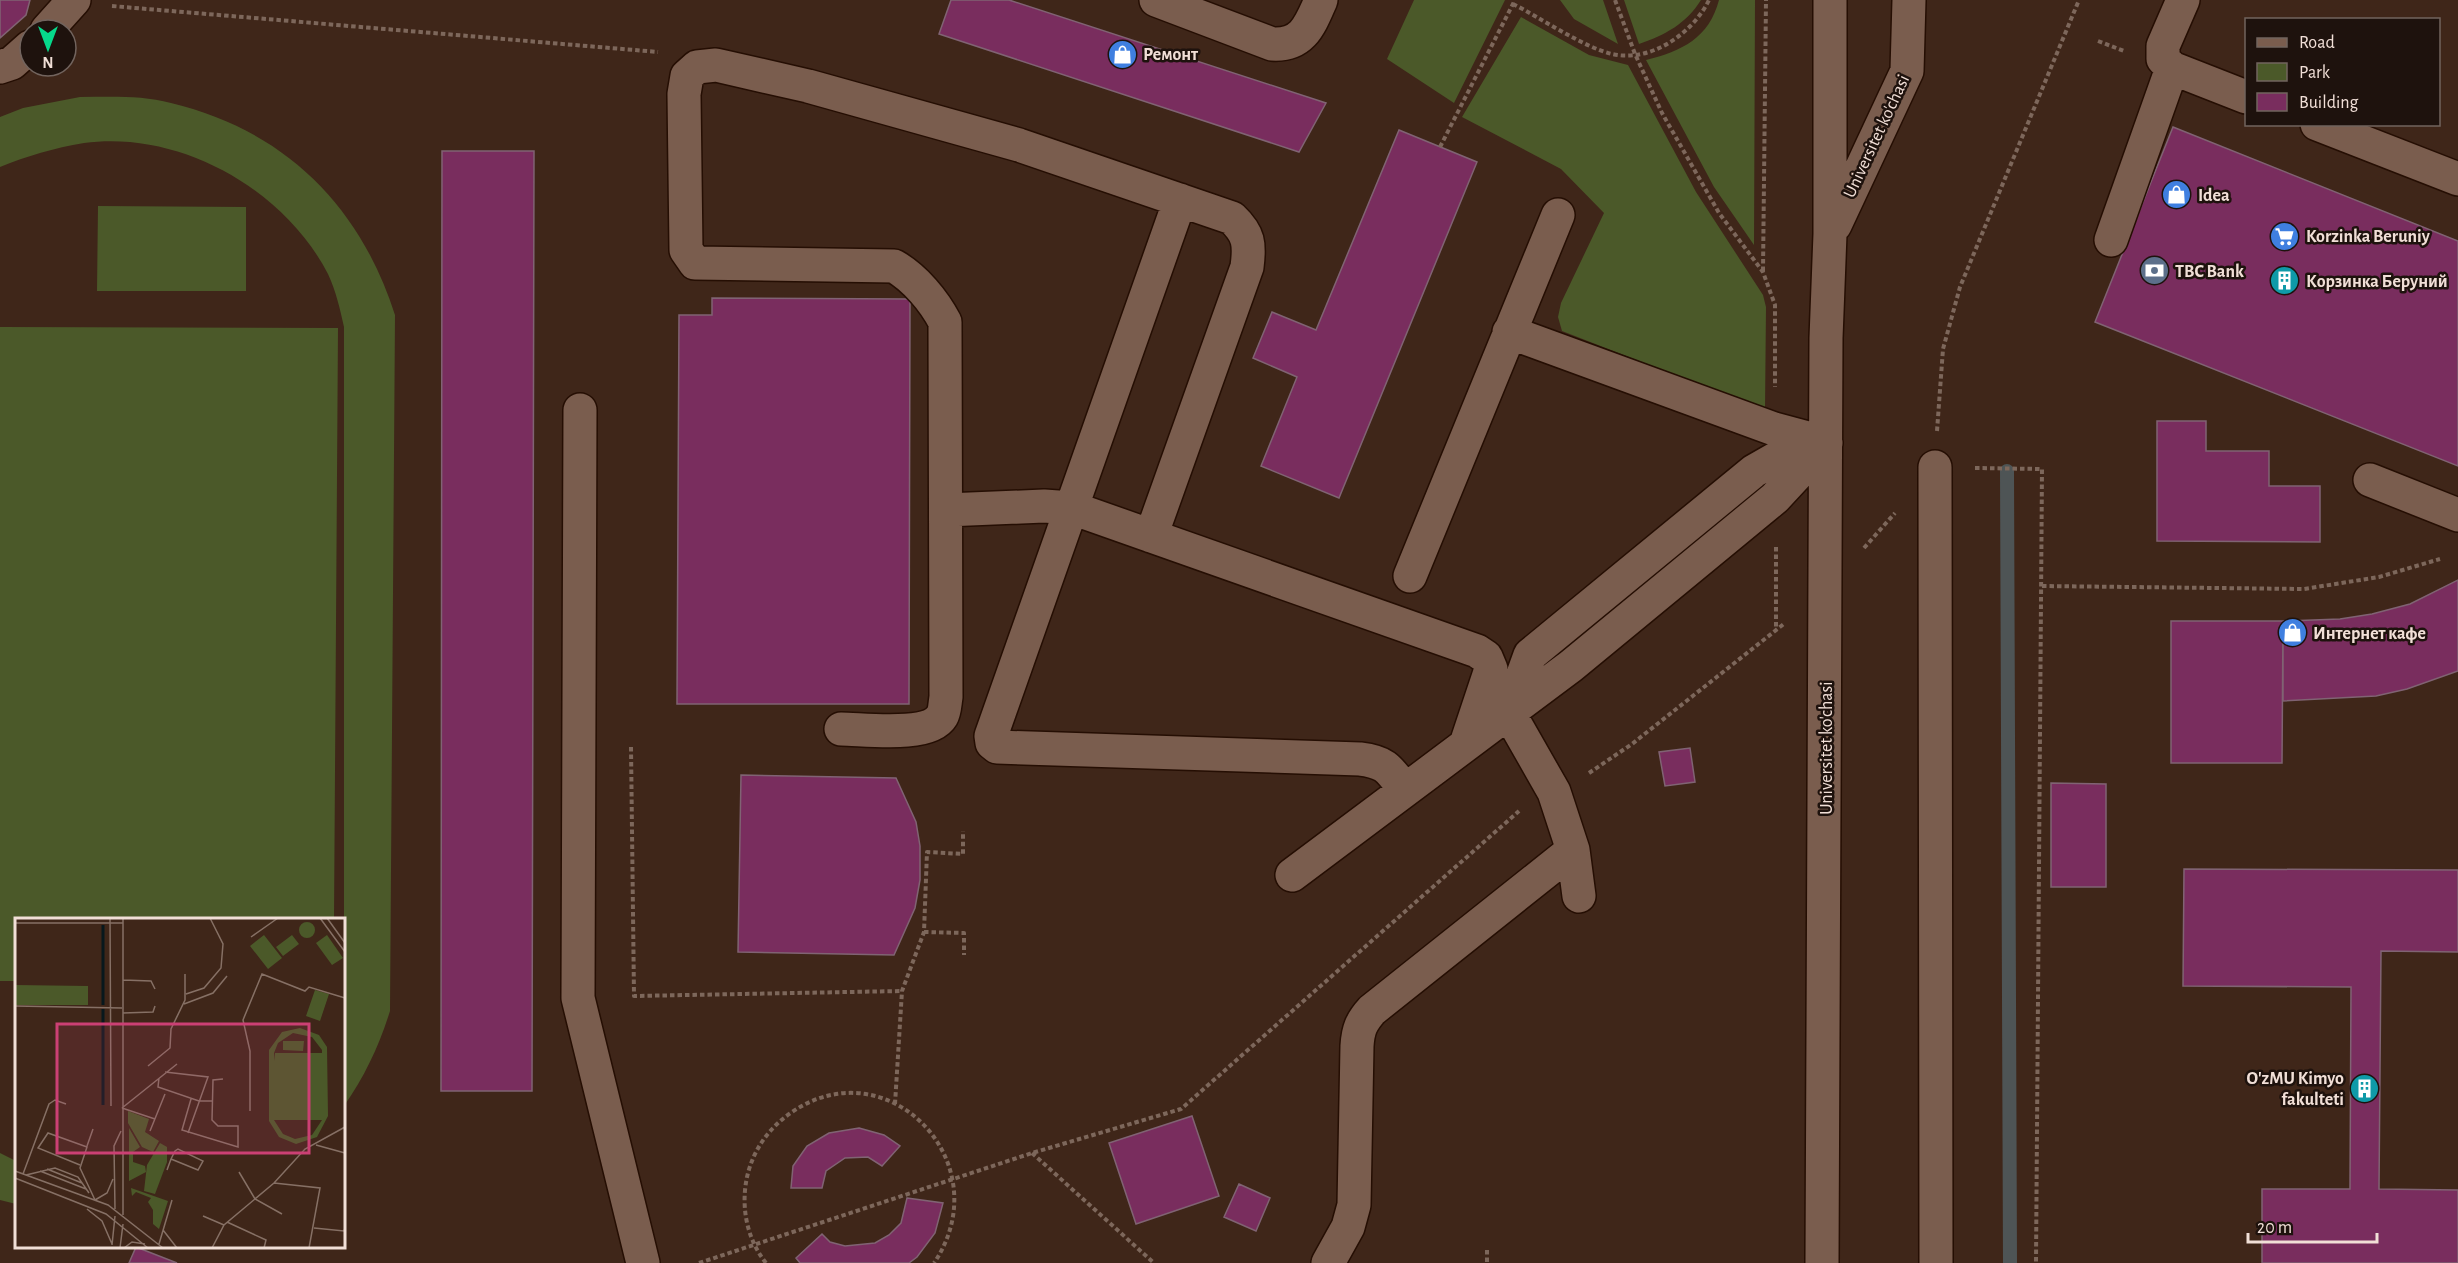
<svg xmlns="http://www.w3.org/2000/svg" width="2458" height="1263" viewBox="0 0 2458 1263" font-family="'Alegreya Sans',sans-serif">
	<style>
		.green { fill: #4b5929 }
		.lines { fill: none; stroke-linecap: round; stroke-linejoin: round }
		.stream { stroke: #4e5455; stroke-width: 14 }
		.building { fill: #792d5e; stroke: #806373; stroke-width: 1.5 }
		.minor-casing { stroke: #250e03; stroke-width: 36 }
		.path { stroke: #7d675b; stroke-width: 4; stroke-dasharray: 4.5 3; stroke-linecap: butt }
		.minor { stroke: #7a5d4e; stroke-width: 33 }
		.labels { text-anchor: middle; stroke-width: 5; stroke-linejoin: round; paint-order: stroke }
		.poi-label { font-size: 18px; font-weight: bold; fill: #f1dfd7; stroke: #1e120d; text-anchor: start }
		.street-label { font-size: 18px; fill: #f1dfd7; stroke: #1e120d }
		.inset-river { fill: none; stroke: #08181d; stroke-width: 3 }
		.inset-road { fill: none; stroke: #867065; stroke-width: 1.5 }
		.view { fill: #cb4074; fill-opacity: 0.15; stroke: #cb4074; stroke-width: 3 }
		.inset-edge { fill: none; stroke: #f1dfd7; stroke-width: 3 }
	</style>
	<rect width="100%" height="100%" fill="#3f2619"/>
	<path class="green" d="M 1414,0 L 1505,0 L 1454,103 L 1387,59 Z
		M 1560,0 L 1603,0 L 1618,44 L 1574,19 Z
		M 1624,0 L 1701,0 C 1686,24 1665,35 1639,44 Z
		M 1719,0 L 1755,0 L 1754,245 L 1714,187 L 1646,60 C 1682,51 1709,38 1719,0 Z
		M 1521,17 L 1589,55 L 1628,65 L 1696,192 L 1763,295 L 1766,307 L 1765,410 L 1562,331 L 1558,317 L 1561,303 L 1604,213 L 1561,169 L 1462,117 Z
		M 80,97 C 110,97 141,95 171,103 C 284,130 360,205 395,315 L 390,1011 C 379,1046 365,1076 344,1106 L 344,327 C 340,309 336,291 328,274 C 284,189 180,130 84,143 C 54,148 27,156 0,167 L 0,117 L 23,108 Z
		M 98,206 L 246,207 L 246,291 L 97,291 Z
		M 0,327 L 338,328 L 334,919 L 16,920 L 16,981 L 0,981 Z
		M 0,1153 L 16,1161 L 16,1204 L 0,1200 Z"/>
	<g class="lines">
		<path class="stream" d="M 2007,471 L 2010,1263"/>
	</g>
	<path class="building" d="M 0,0 L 30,0 L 26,15 L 0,38 Z
		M 951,0 L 1009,0 L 1326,103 L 1299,152 L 939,34 Z
		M 2173,127 L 2458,241 L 2458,466 L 2095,322 Z
		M 1399,130 L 1477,162 L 1339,498 L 1261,466 L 1297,377 L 1253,358 L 1272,312 L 1316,330 Z
		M 442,151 L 534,151 L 532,1091 L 441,1091 Z
		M 712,298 L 910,299 L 909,704 L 677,704 L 679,315 L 712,315 Z
		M 2157,421 L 2206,421 L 2206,451 L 2269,451 L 2269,486 L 2320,486 L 2320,542 L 2157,541 Z
		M 2458,580 L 2458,671 L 2407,689 L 2376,696 L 2283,701 L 2283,621 L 2340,619 L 2372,614 L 2410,604 Z
		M 2171,621 L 2283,621 L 2282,763 L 2171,763 Z
		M 1690,748 L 1695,782 L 1665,786 L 1659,752 Z
		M 741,775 L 896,778 L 916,822 L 920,846 L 920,880 L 915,908 L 894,955 L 738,952 Z
		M 2051,783 L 2106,784 L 2106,887 L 2051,887 Z
		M 2184,869 L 2458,870 L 2458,952 L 2381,951 L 2379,1189 L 2458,1190 L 2458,1263 L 2262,1263 L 2262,1189 L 2350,1189 L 2351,987 L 2183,986 Z
		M 1192,1116 L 1219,1196 L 1136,1224 L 1109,1143 Z
		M 859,1128 L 884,1135 L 900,1146 L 882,1166 L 868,1157 L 845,1158 L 826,1171 L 822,1188 L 791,1188 L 793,1166 L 807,1146 L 829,1133 Z
		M 1239,1184 L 1270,1198 L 1256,1231 L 1224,1217 Z
		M 907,1198 L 943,1203 L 935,1233 L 917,1257 L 909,1263 L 800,1263 L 796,1258 L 822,1234 L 830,1242 L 845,1246 L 875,1243 L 889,1235 L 901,1223 Z
		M 136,1247 L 177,1263 L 129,1263 Z"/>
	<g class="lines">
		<defs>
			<path id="minor" d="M 1156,0 L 1272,44 C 1303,46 1310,25 1321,0
				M 2183,0 L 2163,46 L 2163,59 L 2172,68 L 2246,97
				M 47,30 L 74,0
				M 0,67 L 12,63 L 30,47
				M 2317,124 L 2458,179
				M 1180,200 L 991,736 L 992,743 L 997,747 L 1360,759 C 1386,762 1389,769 1405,790
				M 1835,225 L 1907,71 L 1909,0
				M 2111,240 L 2172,68
				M 1509,332 L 1774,429 L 1826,443
				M 580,410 L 578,998 L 643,1263
				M 1935,467 L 1936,1263
				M 2370,480 L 2458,515
				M 946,510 L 1044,506 L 1072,508 L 1477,651 L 1486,657 L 1491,669 L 1466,744
				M 1410,576 L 1558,215
				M 841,729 C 864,729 929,738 942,716 C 945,711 945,702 946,697 L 945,322 C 934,301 915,278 894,266 L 695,263 L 686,250 L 684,94 L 687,76 L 697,67 L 716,65 L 808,86 L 1019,145 L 1232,218 C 1249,234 1250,244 1247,267 L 1151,536
				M 1292,875 L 1571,666 L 1775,498 L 1826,443
				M 1579,896 L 1573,850 L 1554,792 L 1509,713 L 1530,655 L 1754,471 L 1775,459 L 1824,444
				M 1328,1263 L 1348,1227 L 1354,1205 L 1357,1046 C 1358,1030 1361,1022 1372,1010 L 1573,850
				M 1822,1263 L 1826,338 L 1830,234 L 1830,0"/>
		</defs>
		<use href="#minor" class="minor-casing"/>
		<path class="path" d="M 1615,0 L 1635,54 L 1662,113 L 1719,213 L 1763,272 L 1775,305 L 1775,387
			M 1513,4 C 1541,18 1583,47 1612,54 C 1651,63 1693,33 1709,0
			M 112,6 L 658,52
			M 2098,41 L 2124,51
			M 1440,147 L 1515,0
			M 1763,271 L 1766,0
			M 1937,431 L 1943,349 L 1960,287 L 2079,0
			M 1975,468 L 2042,469 L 2036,1263
			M 1776,547 L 1776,630
			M 1864,548 L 1895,513
			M 2042,586 L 2304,589 L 2379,577 L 2440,559
			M 631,747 L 634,996 L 902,991
			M 1589,773 L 1632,744 L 1785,623
			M 924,932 L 964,933 L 964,955
			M 895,1104 L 902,991 L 924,932 L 927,852 L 963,854 L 963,831
			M 1032,1153 L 1154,1263
			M 1487,1250 L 1487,1263
			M 699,1263 L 1032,1153 L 1181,1109 L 1519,811
			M 766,1263 C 746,1238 740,1204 748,1173 C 755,1147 770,1127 792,1112 C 889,1046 1001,1164 934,1263"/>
		<use href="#minor" class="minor"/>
	</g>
	<defs>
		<symbol id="shop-disc" viewBox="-11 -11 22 22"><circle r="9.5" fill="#3f7fe0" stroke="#1e120d"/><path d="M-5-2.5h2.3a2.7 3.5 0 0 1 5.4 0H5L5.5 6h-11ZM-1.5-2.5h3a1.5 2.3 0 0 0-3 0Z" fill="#fff"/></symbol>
		<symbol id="supermarket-disc" viewBox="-11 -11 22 22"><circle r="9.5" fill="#3f7fe0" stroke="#1e120d"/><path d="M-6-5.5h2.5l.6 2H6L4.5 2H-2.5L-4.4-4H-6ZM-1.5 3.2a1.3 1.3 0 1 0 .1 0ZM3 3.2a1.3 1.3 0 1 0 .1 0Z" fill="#fff"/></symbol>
		<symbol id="bank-disc" viewBox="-11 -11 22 22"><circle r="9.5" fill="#5c6f8a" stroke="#1e120d"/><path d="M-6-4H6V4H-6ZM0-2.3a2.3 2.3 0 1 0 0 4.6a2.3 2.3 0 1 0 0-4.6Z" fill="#fff"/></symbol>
		<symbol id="building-disc" viewBox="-11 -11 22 22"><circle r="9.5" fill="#0f9aa8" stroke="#1e120d"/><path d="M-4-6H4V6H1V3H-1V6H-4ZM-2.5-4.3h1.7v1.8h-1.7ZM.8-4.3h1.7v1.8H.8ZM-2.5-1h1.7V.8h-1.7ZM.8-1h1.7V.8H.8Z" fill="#fff"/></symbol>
	</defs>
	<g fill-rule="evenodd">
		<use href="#shop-disc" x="1106" y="38" width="33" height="33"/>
		<use href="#shop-disc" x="2160" y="178" width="33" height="33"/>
		<use href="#supermarket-disc" x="2268" y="220" width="33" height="33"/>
		<use href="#bank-disc" x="2138" y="254" width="33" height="33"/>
		<use href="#building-disc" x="2268" y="264" width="33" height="33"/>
		<use href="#shop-disc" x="2276" y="616" width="33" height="33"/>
		<use href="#building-disc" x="2348" y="1072" width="33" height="33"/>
	</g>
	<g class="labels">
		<g class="poi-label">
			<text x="1143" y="60">Ремонт</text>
			<text x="2198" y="201">Idea</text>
			<text x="2306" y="242">Korzinka Beruniy</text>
			<text x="2175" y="277">TBC Bank</text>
			<text x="2306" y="287">Корзинка Беруний</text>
			<text x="2313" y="639">Интернет кафе</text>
			<text x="2344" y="1084" text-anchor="end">O'zMU Kimyo<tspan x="2344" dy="21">fakulteti</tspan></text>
		</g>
		<g class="street-label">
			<text transform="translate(1876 136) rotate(-65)" y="6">Universitet ko'chasi</text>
			<text transform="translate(1826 748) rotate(-90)" y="6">Universitet ko'chasi</text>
		</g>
	</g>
	<g transform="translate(15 918)">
		<rect width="330" height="330" fill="#3f2619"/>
		<path d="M284 12a8 8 0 1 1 16 0a8 8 0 1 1-16 0ZM 249,17 L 267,40 L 253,51 L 235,28 ZM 277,17 L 284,26 L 268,38 L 261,29 ZM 312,17 L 328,40 L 317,47 L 301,25 ZM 0,67 L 73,68 L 73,87 L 0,87 ZM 300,72 L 314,76 L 305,103 L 291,98 ZM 285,110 L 304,117 L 312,129 L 313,198 L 302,219 L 281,226 L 264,219 L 254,203 L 254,132 L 267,114 ZM 278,115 L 297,119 L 307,132 L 307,197 L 307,135 L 260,135 L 259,143 L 259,135 L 263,125 ZM 259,202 L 307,202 L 297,217 L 280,221 L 268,216 ZM 268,123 L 289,123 L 288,133 L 268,132 ZM 113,193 L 134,201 L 130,214 L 144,223 L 138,234 L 127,229 L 113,205 ZM 114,210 L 125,229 L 118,234 L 118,244 L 130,248 L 131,254 L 114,263 ZM 145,225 L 152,229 L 152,244 L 140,276 L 129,273 L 132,247 ZM 116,270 L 153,283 L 144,311 L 138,306 L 138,292 L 133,284 L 136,280 L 121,274 L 117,278 Z" fill="#4b5929" fill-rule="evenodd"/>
		<path class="inset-river" d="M 88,7 L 88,87M 88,91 L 88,187"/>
		<path class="inset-road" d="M 95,0 L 96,188M 108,0 L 108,297M 305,0 L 330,34M 312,0 L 330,25M 0,5 L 108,5M 236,19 L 263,0M 108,62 L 136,63 L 140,71M 171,76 L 189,70 L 206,50 L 208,26 L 195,0M 169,86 L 198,75 L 212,58M 0,88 L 107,90M 108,95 L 138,94 L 140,88M 133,148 L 155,130 L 156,111 L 170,82 L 170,56M 150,154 L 193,159 L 173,215M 144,160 L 143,169 L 184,183 L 197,183M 176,181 L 167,212 L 223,229 L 223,208 L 203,208 L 197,202 L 198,162 L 208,161M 107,190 L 162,146M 107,190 L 140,201M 235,193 L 235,133 L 228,102 L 247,56 L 290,73 L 294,69 L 330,80M 135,213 L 150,176M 301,227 L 330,235M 72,228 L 78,211M 65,247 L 23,230 L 33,215 L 72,229 L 65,250 L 80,282M 32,251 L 67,265M 152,252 L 156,241 L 160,233 L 163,231 L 188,243 L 183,252 L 156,241M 0,253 L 93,287 L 148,330M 25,253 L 71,271M 224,254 L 240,281 L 267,296M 8,256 L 34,186 L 40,182 L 51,186M 11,257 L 40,250 L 63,259 L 74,275M 0,260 L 91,296 L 133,330M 259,265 L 305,270 L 294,330M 80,282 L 92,275 L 98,261M 72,291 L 87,303 L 97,326M 100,291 L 99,228 L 106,213M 188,298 L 209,307M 212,304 L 251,322 L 249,330M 299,310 L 329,313 L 330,310M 148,312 L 162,330M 144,326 L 157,282M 97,327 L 100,298M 105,330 L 108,306M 109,330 L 117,324 L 130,326M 197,330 L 209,307 L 259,265 L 290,231 L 330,209"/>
		<path class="view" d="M 42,106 L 294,106 L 294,235 L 42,235 Z"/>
		<rect width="330" height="330" class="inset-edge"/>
	</g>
	<rect x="2245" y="18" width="195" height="108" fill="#1e120d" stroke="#72645e" stroke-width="1.5"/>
	<rect x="2257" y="38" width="30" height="9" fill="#7a5d4e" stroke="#72645e" stroke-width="1.5"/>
	<text x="2299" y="48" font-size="18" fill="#f1dfd7">Road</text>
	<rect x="2257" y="63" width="30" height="18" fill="#4b5929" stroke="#72645e" stroke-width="1.5"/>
	<text x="2299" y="78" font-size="18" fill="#f1dfd7">Park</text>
	<rect x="2257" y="93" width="30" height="18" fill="#792d5e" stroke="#72645e" stroke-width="1.5"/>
	<text x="2299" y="108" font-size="18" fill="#f1dfd7">Building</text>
	<g transform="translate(48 48) rotate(180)"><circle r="28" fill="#1e120d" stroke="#72645e" stroke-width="1.5"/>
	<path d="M0-4.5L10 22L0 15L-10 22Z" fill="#06d98b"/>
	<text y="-9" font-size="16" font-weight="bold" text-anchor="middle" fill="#f1dfd7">N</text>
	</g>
	<path d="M2248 1233v9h129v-9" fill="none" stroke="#f1dfd7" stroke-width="3"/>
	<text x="2257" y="1233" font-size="18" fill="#f1dfd7" stroke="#1e120d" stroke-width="4.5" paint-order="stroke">20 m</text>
</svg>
